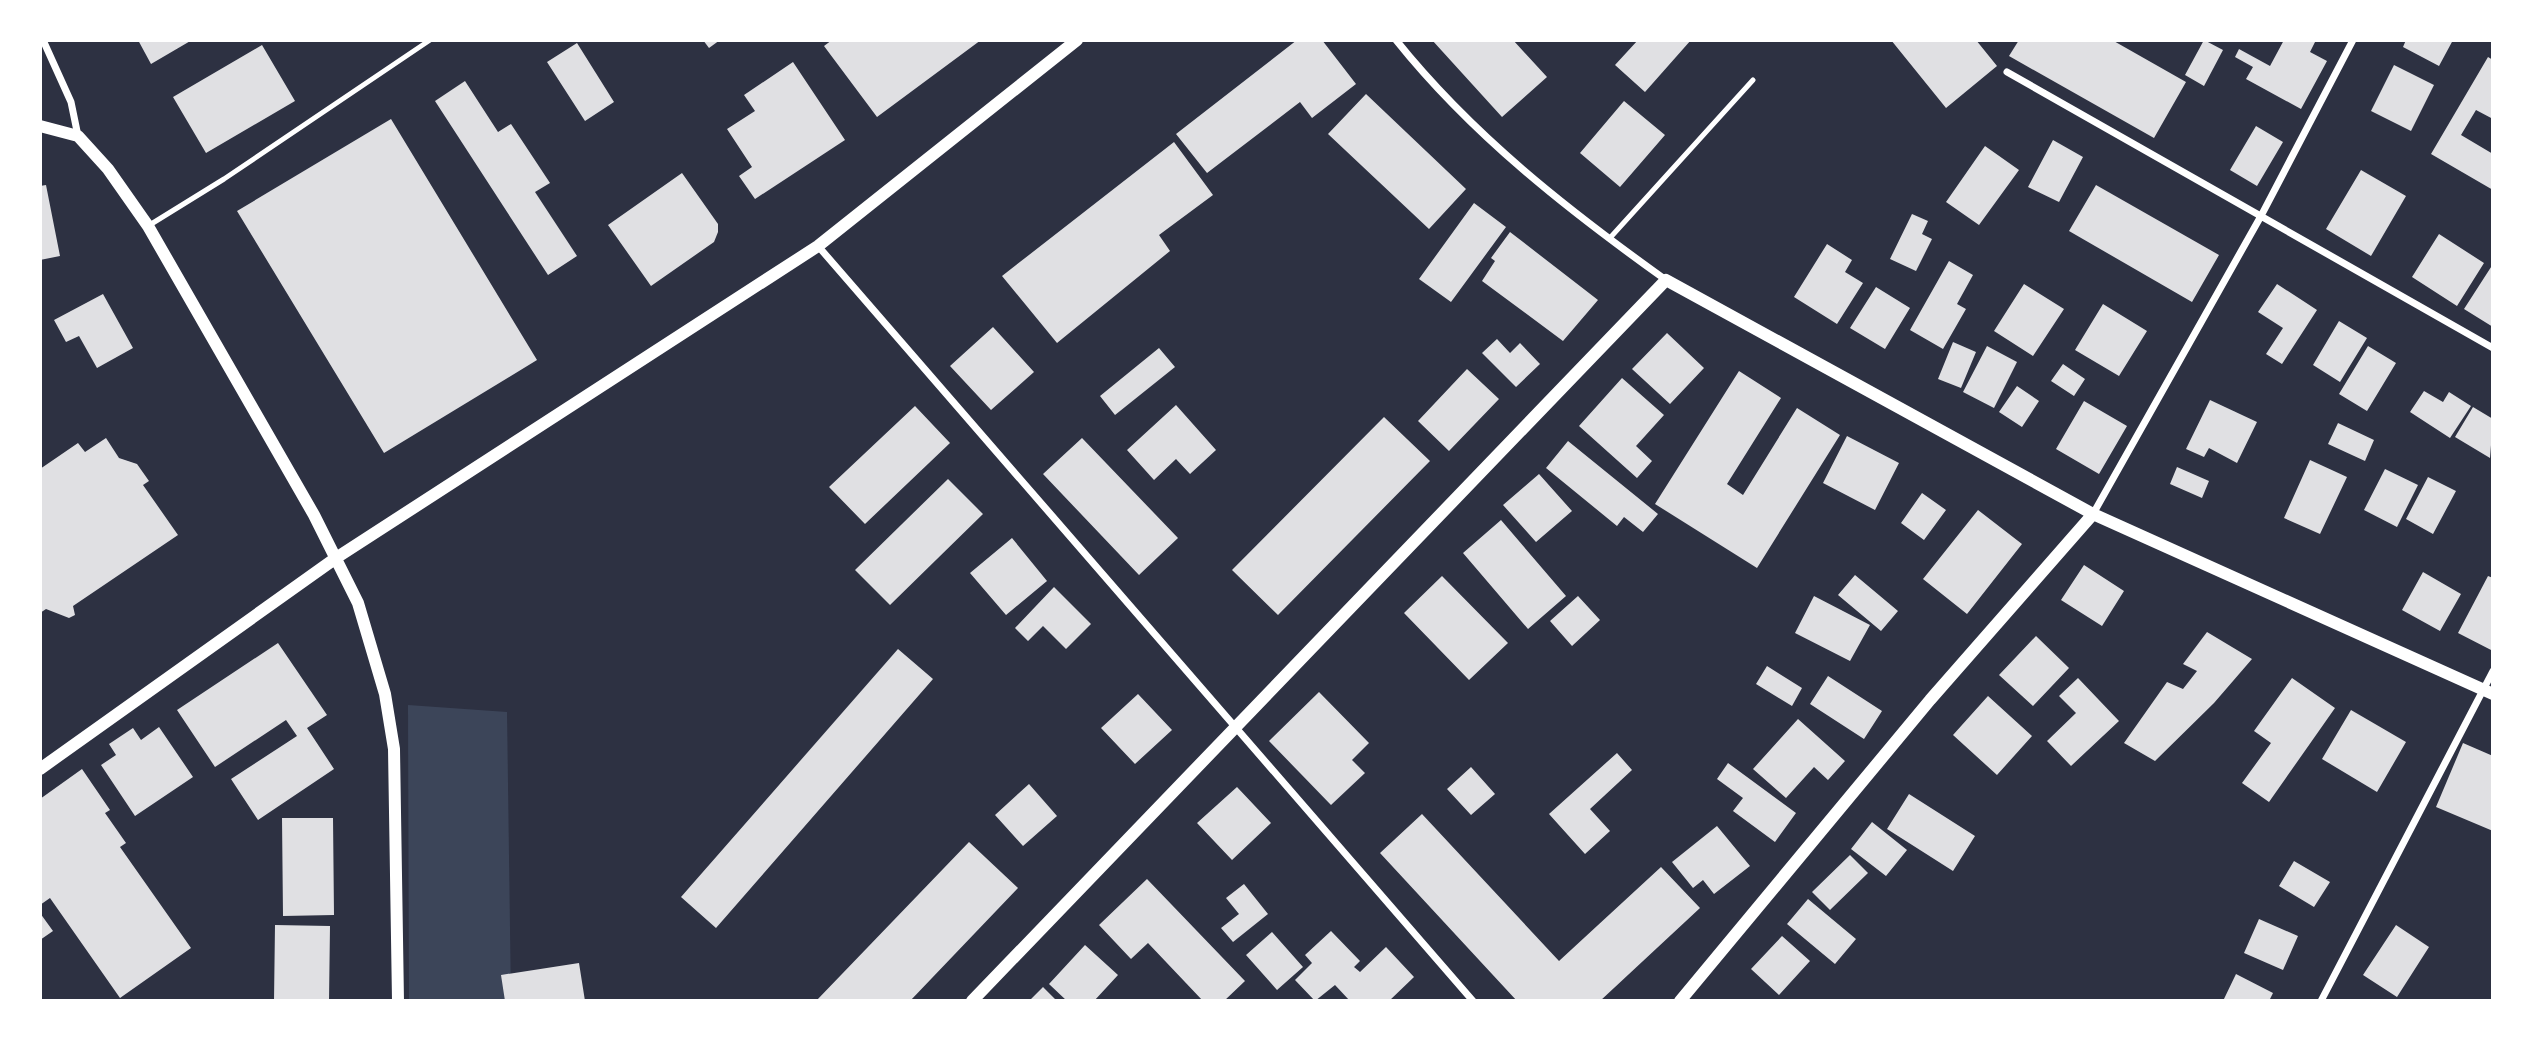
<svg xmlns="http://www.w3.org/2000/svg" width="2533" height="1041" viewBox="0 0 2533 1041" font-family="'Source Sans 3',sans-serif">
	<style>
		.green { fill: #3c4559 }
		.building { fill: #e0e0e3 }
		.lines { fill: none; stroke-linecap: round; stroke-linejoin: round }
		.service { stroke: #fff; stroke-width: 5 }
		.minor { stroke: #fff; stroke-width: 7 }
		.tertiary { stroke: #fff; stroke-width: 12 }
	</style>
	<rect width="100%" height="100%" fill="#2d3142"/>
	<path class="green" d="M 408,705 L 507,712 L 511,1001 L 409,1001 Z"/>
	<path class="building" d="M 138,40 L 192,40 L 151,64 Z
		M 703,40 L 720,40 L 709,48 Z
		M 832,40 L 981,40 L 877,117 L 824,46 Z
		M 1297,40 L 1322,40 L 1356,84 L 1312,118 L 1300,102 L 1207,173 L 1176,134 Z
		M 1432,40 L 1513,40 L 1547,77 L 1502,117 Z
		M 1638,40 L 1691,40 L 1645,92 L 1615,65 Z
		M 1891,40 L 1976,40 L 1997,66 L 1946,108 Z
		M 2019,40 L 2112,40 L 2186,82 L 2154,138 L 2009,56 Z
		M 2204,40 L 2223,50 L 2204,86 L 2185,75 Z
		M 2284,40 L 2316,40 L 2310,52 L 2327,61 L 2301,109 L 2246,79 L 2253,67 L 2235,57 L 2239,49 L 2270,66 Z
		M 2406,40 L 2453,40 L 2439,66 L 2403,47 Z
		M 577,43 L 614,102 L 585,121 L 547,62 Z
		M 262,45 L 295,101 L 206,153 L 173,97 Z
		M 2488,57 L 2493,60 L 2493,119 L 2476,110 L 2461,135 L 2493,154 L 2493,190 L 2431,154 Z
		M 793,62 L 845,140 L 755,199 L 739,176 L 752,167 L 727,129 L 755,111 L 744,95 Z
		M 2394,65 L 2434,85 L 2411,131 L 2371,111 Z
		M 465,81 L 498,132 L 511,124 L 550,183 L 535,192 L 577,256 L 548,275 L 435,101 Z
		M 1366,94 L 1466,189 L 1429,229 L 1328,134 Z
		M 1624,101 L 1665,135 L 1620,187 L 1580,153 Z
		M 391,119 L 537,360 L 384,453 L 237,211 Z
		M 2256,126 L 2283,142 L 2257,186 L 2230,170 Z
		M 2053,140 L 2083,157 L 2059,202 L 2028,187 Z
		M 1174,142 L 1213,195 L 1159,235 L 1170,251 L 1057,343 L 1002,276 Z
		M 1985,146 L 2019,170 L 1979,225 L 1946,202 Z
		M 2361,170 L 2406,196 L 2371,256 L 2326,229 Z
		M 682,173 L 718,224 L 718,232 L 714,242 L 651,286 L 608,225 Z
		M 46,185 L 60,256 L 40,260 L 40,186 Z
		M 2096,185 L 2219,255 L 2192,302 L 2069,231 Z
		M 1474,203 L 1506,227 L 1451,302 L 1419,279 Z
		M 1912,214 L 1928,221 L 1922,234 L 1932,239 L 1916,271 L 1890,259 Z
		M 1510,232 L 1598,300 L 1563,341 L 1482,281 L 1495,261 L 1491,258 Z
		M 2439,234 L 2484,263 L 2457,306 L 2412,277 Z
		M 1827,244 L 1852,260 L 1845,272 L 1863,283 L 1837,324 L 1794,297 Z
		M 1949,261 L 1973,275 L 1957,304 L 1966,309 L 1943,349 L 1910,330 Z
		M 2493,264 L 2493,327 L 2464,309 Z
		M 2024,284 L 2064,309 L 2033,356 L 1994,331 Z
		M 2277,284 L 2317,310 L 2282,364 L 2266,354 L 2283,328 L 2258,312 Z
		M 1876,287 L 1910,308 L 1885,349 L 1850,328 Z
		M 103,294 L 133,348 L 97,368 L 79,336 L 66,342 L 54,320 Z
		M 2103,304 L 2147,331 L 2119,376 L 2075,350 Z
		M 2339,321 L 2367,338 L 2340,382 L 2313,365 Z
		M 993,327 L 1034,372 L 991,410 L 950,366 Z
		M 1667,333 L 1704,368 L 1670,404 L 1632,369 Z
		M 1497,339 L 1510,353 L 1520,343 L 1540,364 L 1516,387 L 1482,353 Z
		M 1953,342 L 1976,352 L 1961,388 L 1938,379 Z
		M 1987,346 L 2017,362 L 1994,408 L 1963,392 Z
		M 2368,346 L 2396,363 L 2367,411 L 2339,394 Z
		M 1159,348 L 1175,367 L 1115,415 L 1100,396 Z
		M 2063,364 L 2085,379 L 2074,396 L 2051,381 Z
		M 1467,369 L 1499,399 L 1449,451 L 1418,421 Z
		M 1739,371 L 1781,398 L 1727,484 L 1743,495 L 1797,408 L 1840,435 L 1757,568 L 1655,504 Z
		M 1622,378 L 1664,415 L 1636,446 L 1652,461 L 1637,478 L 1579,426 Z
		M 2017,386 L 2039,401 L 2022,427 L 1999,412 Z
		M 2424,391 L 2443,402 L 2449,392 L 2471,406 L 2450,438 L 2410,412 Z
		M 2210,400 L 2257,422 L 2237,463 L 2209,448 L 2204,457 L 2186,449 Z
		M 2084,401 L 2127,426 L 2099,474 L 2056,449 Z
		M 1176,405 L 1216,450 L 1190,474 L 1176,459 L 1154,480 L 1127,450 Z
		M 915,406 L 950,443 L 865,524 L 829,487 Z
		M 2473,407 L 2493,419 L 2490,458 L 2455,437 Z
		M 1384,417 L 1430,461 L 1278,615 L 1232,570 Z
		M 2338,423 L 2374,440 L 2365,461 L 2328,444 Z
		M 1847,436 L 1899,463 L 1875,510 L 1823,483 Z
		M 106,438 L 119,458 L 137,464 L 149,481 L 143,485 L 178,535 L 73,606 L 75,615 L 69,618 L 46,609 L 40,613 L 40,469 L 78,443 L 85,452 Z
		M 1082,438 L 1178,538 L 1139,575 L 1043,474 Z
		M 1568,441 L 1658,514 L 1643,532 L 1624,517 L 1617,526 L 1546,468 Z
		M 2310,460 L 2347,477 L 2320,534 L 2284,518 Z
		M 2177,467 L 2209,481 L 2202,498 L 2170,484 Z
		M 2385,469 L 2418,485 L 2397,527 L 2364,510 Z
		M 1539,474 L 1572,511 L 1536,542 L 1503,505 Z
		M 2428,477 L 2456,491 L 2433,534 L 2406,519 Z
		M 948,479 L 983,514 L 890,605 L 855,570 Z
		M 1922,493 L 1946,510 L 1924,540 L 1901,523 Z
		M 1978,510 L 2022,544 L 1967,614 L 1923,579 Z
		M 1501,520 L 1566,596 L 1528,629 L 1463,553 Z
		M 1012,538 L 1047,581 L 1006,615 L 970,573 Z
		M 2084,565 L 2124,591 L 2102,626 L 2061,600 Z
		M 2423,572 L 2461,594 L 2440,631 L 2402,610 Z
		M 1855,575 L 1898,611 L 1881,631 L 1838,595 Z
		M 1442,576 L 1508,643 L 1469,680 L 1404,613 Z
		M 2488,576 L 2493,578 L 2493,651 L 2458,633 Z
		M 1054,587 L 1091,624 L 1066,649 L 1043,626 L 1028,641 L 1015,628 Z
		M 1578,596 L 1600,620 L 1572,646 L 1550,621 Z
		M 1814,596 L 1870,625 L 1850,661 L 1795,633 Z
		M 2207,632 L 2252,659 L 2214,703 L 2155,761 L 2124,743 L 2167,682 L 2183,689 L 2197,671 L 2183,664 Z
		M 2036,636 L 2069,668 L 2033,706 L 1999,675 Z
		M 278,643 L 327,715 L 307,728 L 334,769 L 258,820 L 231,779 L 297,736 L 286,720 L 215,767 L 177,710 Z
		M 898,649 L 933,679 L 716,928 L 681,897 Z
		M 1767,666 L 1802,688 L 1792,706 L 1756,684 Z
		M 1828,676 L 1882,711 L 1864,739 L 1810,704 Z
		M 2078,678 L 2119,721 L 2071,766 L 2047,741 L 2076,713 L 2059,696 Z
		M 2292,678 L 2335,708 L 2269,802 L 2242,783 L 2271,743 L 2254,731 Z
		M 1319,692 L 1369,743 L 1352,760 L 1365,773 L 1331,805 L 1269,741 Z
		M 1138,694 L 1172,730 L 1135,764 L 1101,728 Z
		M 1988,696 L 2032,736 L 1997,775 L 1953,735 Z
		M 2351,710 L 2406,742 L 2377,792 L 2322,759 Z
		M 1798,719 L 1845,761 L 1828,780 L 1814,767 L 1786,798 L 1753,769 Z
		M 159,727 L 193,777 L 135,816 L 101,765 L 116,755 L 109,744 L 133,728 L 141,740 Z
		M 2463,743 L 2493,756 L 2493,831 L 2436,807 Z
		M 1617,753 L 1632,770 L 1590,809 L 1610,831 L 1585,854 L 1549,814 Z
		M 1728,763 L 1796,813 L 1775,842 L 1733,811 L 1743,798 L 1717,779 Z
		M 1471,767 L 1495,794 L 1471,815 L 1447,789 Z
		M 82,769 L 110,810 L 105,813 L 126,843 L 120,847 L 191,948 L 120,998 L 50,898 L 40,905 L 40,799 Z
		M 1029,784 L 1057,816 L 1023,846 L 995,815 Z
		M 1237,787 L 1271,823 L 1232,860 L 1197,823 Z
		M 1909,794 L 1975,836 L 1953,871 L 1887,829 Z
		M 1422,814 L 1559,961 L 1661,867 L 1700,908 L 1600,1001 L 1517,1001 L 1380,853 Z
		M 282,818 L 333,818 L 334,915 L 283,916 Z
		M 1872,822 L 1907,850 L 1886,876 L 1851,849 Z
		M 1717,826 L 1750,866 L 1714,894 L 1703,880 L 1693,888 L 1672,862 Z
		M 969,842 L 1018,888 L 910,1001 L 816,1001 Z
		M 1850,855 L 1868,873 L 1830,910 L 1812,892 Z
		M 2294,861 L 2330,882 L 2314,907 L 2279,886 Z
		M 1147,879 L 1245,981 L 1224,1001 L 1203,1001 L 1148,943 L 1131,959 L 1099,925 Z
		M 1244,884 L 1268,914 L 1233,942 L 1221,928 L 1239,914 L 1226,898 Z
		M 1808,899 L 1856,939 L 1835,964 L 1787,924 Z
		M 40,913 L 53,931 L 40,940 Z
		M 2259,919 L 2298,936 L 2283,970 L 2244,953 Z
		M 275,925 L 330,926 L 329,1001 L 274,1001 Z
		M 2396,925 L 2429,947 L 2397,997 L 2363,975 Z
		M 1331,931 L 1360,961 L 1354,967 L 1360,972 L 1386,947 L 1414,977 L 1389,1001 L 1350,1001 L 1335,985 L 1315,1001 L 1295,980 L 1312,963 L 1305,955 Z
		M 1272,932 L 1303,967 L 1277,990 L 1246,955 Z
		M 1782,936 L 1810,961 L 1779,995 L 1751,969 Z
		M 1085,945 L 1118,975 L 1094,1001 L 1067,1001 L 1049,984 Z
		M 579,963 L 585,1001 L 505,1001 L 501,975 Z
		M 2236,974 L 2273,993 L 2269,1001 L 2223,1001 Z
		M 1043,987 L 1057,1001 L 1029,1001 Z"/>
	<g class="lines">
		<path class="service" d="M 148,226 L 224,179 L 430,40
			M 1609,239 L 1753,80"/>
		<path class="minor" d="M 43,40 L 71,102 L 78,136
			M 1396,40 C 1472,135 1568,210 1666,280
			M 2007,72 L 2493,348
			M 818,246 L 1473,1001
			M 2093,514 L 2261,216 L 2353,40
			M 2321,1001 L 2493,671"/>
		<path class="tertiary" d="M 40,126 L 78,136 L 108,169 L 148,226 L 314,515 L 358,603 L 385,694 L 394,749 L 398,1001
			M 40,769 L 336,558 L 818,246 L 1077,40
			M 972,1001 L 1666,280 L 2093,514 L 2493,694
			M 1680,1001 L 1930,700 L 2093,514"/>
	</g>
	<rect width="2533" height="1041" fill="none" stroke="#ffffff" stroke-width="84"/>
</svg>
